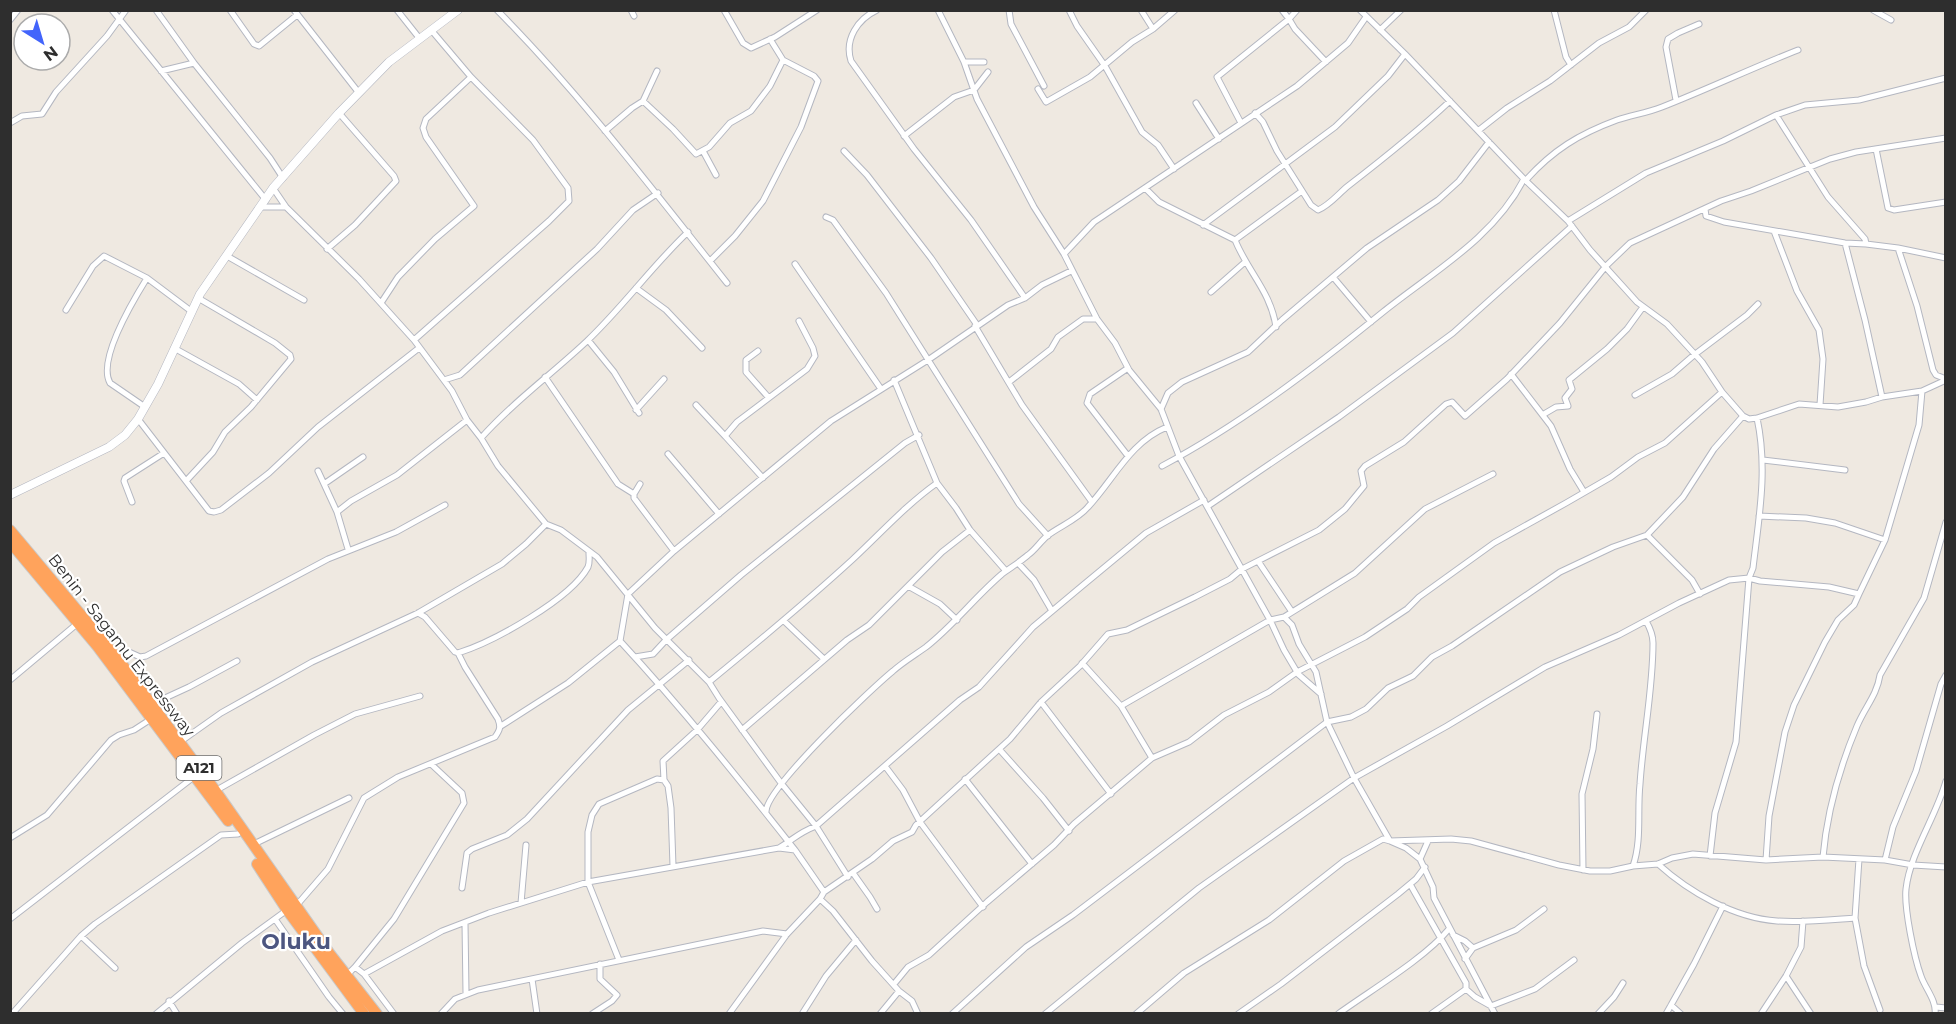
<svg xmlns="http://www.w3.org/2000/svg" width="1956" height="1024" viewBox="0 0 1956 1024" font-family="Montserrat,sans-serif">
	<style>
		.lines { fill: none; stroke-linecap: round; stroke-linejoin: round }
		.street-casing { stroke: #b4b7c1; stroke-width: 7 }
		.secondary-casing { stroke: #b4b7c1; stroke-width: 9 }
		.highway-casing { stroke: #c9c9c9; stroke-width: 12 }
		.street { stroke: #fff; stroke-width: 5 }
		.secondary { stroke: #fff; stroke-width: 8 }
		.highway { stroke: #ffa35c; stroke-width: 10 }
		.labels { text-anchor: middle; stroke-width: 4.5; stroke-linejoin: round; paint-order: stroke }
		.shield { fill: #fff; stroke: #6d6d6d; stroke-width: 1.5 }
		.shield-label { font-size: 15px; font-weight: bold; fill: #2e2e2e }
		.street-label { font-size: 16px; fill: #2e2e2e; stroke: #fff }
		.district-label { font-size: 22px; font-weight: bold; fill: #4d5680; stroke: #fff }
	</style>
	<rect width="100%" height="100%" fill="#efe9e1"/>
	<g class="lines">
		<defs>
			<path id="street" d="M 112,10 L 266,200
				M 156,10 L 194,63 L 270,158 L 283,178
				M 230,10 L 254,44 L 259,46 L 297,15
				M 294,10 L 359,93
				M 397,10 L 420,39
				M 497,10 C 581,95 653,190 727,283
				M 631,10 L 634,16
				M 724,10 L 743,43 L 751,48 L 775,37 L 817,10
				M 877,10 C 858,19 844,39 851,61 L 914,149 L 971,220 L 1025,298
				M 938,10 L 964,62 L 977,99 L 1034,207 L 1064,254 L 1097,319 L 1115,343 L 1129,370 L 1161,409 L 1179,456 L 1270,620 L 1284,617 L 1292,625 L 1299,644 L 1316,672 L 1327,722 L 1354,778 L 1390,841 L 1406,848 L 1420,859 L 1433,887 L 1434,898 L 1495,1014
				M 1009,10 L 1011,24 L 1044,86
				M 1069,10 L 1077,26 L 1105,66 L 1142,132 L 1158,145 L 1174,169
				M 1141,10 L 1153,29
				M 1297,10 L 1289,19 L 1295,29 L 1326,62
				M 1360,10 L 1405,54 L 1524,179 L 1568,221 L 1590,250 L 1637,302 L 1667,324 L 1702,362 L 1722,392 L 1743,416 L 1749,419 L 1757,418 L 1799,404 L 1838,407 L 1866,402 L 1882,397 L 1922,391 L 1946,380
				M 1554,10 L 1566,57 L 1571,65
				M 1873,10 L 1891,20
				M 10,20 L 18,10
				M 1380,30 L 1401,10
				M 964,62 L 984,62
				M 161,71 L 194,63
				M 1038,89 L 1046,102 L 1090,77 L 1132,42 L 1153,29 L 1175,10
				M 1676,100 L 1666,47 L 1668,39 L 1678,33 L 1699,24
				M 643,101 L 673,129 L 696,154 L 709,147 L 730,123 L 751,111 L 770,86 L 783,60 L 770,39
				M 1196,103 L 1219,139
				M 1255,113 L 1263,122 L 1277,151 L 1311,205 L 1318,210 C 1330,205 1338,194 1348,186 C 1383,159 1417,132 1450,101
				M 1776,115 L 1828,197 L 1865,239 L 1866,244
				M 10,123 L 22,116 L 42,114 L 56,92 L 107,36 L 126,10
				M 1241,123 L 1217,77 L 1289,19 L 1282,10
				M 1479,130 L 1507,108 L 1550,81 L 1599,43 L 1629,27 L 1646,10
				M 605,131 L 632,108 L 643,101 L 657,71
				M 904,136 L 954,97 L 974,90 L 988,72
				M 1876,149 L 1888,208 L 1894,210 L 1946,202
				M 703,151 L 716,175
				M 844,151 L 867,175 L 931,258 L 977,325
				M 1526,180 C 1553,150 1579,134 1617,120 C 1632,115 1647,113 1662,107 C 1708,89 1752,68 1798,50
				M 273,188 L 286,207 L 359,279 L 414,340 L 452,391 L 467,420 L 481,438 L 498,466 L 546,524 L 561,530 L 597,557 L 655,628 L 709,682 L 719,698 L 781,783 L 816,826 L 848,877
				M 1145,188 L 1159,202 L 1235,240 C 1248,272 1271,292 1276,327
				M 260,207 L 286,207
				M 1705,209 L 1706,216 L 1724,222 L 1845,243 L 1866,244 L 1898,248 L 1946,258
				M 826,217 L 833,220 L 886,293 L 1019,504 L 1048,536
				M 1568,221 L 1646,173 L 1723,141 L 1776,115 L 1805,105 L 1859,100 L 1946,78
				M 1203,225 L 1335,127 L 1388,76 L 1405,54
				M 1774,231 L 1797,291 L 1819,330 L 1823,359 L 1820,405
				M 1235,240 L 1302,191
				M 1845,243 L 1865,320 L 1882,397
				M 1898,248 L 1917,306 L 1933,370 L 1936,375 L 1946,379
				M 327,249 L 355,225 L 396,181 L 394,176 L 339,113
				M 1064,254 L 1094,222 L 1297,86 L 1348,43 L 1366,17
				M 227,256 L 304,300
				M 710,261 L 735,236 L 763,201 L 801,127 L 818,81 L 814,76 L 783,60
				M 795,264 L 881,389
				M 1333,277 L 1371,322
				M 636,288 L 666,310 L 702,348
				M 1211,292 L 1245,262
				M 381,303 L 398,277 L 435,239 L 474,206 L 426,137 L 423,128 L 426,119 L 471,77
				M 66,310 L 93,266 L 104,256 L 147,278 L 191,311
				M 975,326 L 1022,405 L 1092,502
				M 414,340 L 549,221 L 569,201 L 568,188 L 533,140 L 471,77 L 432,31
				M 588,340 L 614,372 L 639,413
				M 174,348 L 239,384 L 257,400
				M 758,351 L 746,360 L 746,372 L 769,398
				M 1511,374 L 1551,426 L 1570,469 L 1584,492
				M 545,377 L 618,484 L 634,494
				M 444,380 L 460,375 L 597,249 L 633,210 L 658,193
				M 894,380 L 937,483 L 956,508 L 970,530 L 1006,571
				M 1009,382 L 1051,349 L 1058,337 L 1083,319 L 1097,319
				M 1635,395 L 1672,374 L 1694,355 L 1747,315 L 1758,304
				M 696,405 L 725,436
				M 145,407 L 110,383 C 97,360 134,299 147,278
				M 1161,409 L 1168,393 L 1182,382 L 1248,352 L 1282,320 L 1367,248 L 1438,200 L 1459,181 L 1489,142
				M 636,410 L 664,379
				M 1544,414 L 1556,407 L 1568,406 L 1565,398 L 1572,389 L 1569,380 L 1607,349 L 1627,329 L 1643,307
				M 138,419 L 209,511 L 214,512 L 221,510 L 269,473 L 318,427 L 419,348
				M 481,438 C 513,402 552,374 587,341 C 623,307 652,266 688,232
				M 668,454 L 719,514
				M 1128,456 L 1087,403 L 1090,394 L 1128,368
				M 1763,460 L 1845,470
				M 1162,466 C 1241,424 1314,368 1383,312 C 1434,271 1493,239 1524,179
				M 318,471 L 337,512 L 348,549
				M 763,478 L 725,436 L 737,422 L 807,369 L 815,356 L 813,348 L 799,321
				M 186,481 L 213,452 L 225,432 L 251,407 L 291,359 L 290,355 L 275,343 L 198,298
				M 324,484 L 363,457
				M 640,484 L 634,494 L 634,498 L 674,551
				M 132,502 L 124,481 L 125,478 L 164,453
				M 1208,506 L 1339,417 L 1453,333 L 1572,226
				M 337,512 L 351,501 L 397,475 L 467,420
				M 1759,516 L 1806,518 L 1835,523 L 1885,540
				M 1647,535 L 1692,580 L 1700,594
				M 1258,561 L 1292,612
				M 1018,563 L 1034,580 L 1052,611
				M 908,586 L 940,604 L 957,620
				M 1284,617 L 1355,573 L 1425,509 L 1493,474
				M 784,621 L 824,659
				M 620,641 C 682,708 739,779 795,850
				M 458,653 C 493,642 571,599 588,567 C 590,562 589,557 589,553
				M 635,657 L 653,654 L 666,640 L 741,575 L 905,443 L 919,435
				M 119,660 L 129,652 L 140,657 L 146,656 L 328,559 L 396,532 L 445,505
				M 1082,663 L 1121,706 L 1152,758
				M 1298,674 L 1321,694
				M 10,680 L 78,623
				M 709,682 C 758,642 806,602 852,560 C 880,534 906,505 937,483
				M 1041,702 L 1111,794
				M 152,704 L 189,687 L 237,661
				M 1121,706 L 1270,620 L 1284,650 L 1297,672
				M 501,726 L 568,683 L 620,641 L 628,594 L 674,551 L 831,421 L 928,360 L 1008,305 L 1025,298 L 1042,285 L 1071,271
				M 742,730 L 847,640 L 869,625 L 942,552 L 970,530
				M 180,742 L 221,713 L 312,662 L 418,613 L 502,564 L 526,544 L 546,524
				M 999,749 L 1043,798 L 1069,831
				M 885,766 L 903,790 L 920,822 L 983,907
				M 965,779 L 1032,864
				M 215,791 L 314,735 L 355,714 L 420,696
				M 766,812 C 765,789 871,689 893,671 C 903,662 915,655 926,647 C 954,625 975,597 1002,574 C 1010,568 1020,562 1028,555 C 1035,550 1040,542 1047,536 C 1060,526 1077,520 1088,507 C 1114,479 1130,442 1167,427
				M 10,838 L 47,815 L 111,740 L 119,735 L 134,730 L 151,719
				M 254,844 L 349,798
				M 779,848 C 794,839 798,833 816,826 L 960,700 L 979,687 L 1033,627 L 1082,586 L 1146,533 L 1204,500
				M 1710,856 L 1715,813 L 1736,742 L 1749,578 L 1760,581 L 1829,587 L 1859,594 L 1885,540 L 1919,425 L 1922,391
				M 1823,857 C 1827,811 1839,769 1857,726 C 1865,707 1877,695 1880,675 L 1924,598 L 1946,522
				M 1420,859 L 1428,841
				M 1859,859 L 1855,918 L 1864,966 L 1880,1010
				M 1766,860 L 1769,816 L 1785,732 L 1794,705 L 1825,642 L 1838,620 L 1854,605 L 1859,594
				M 1885,860 L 1893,827 L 1916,771 L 1941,684 L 1946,675
				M 1658,864 C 1689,892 1734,918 1777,921 C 1803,923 1829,920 1855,918
				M 673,866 L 671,808 L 668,786 L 664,780 L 663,761 L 697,730 L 721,702
				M 1633,866 C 1642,840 1637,812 1640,784 C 1643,737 1653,690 1653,643 C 1653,635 1650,628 1646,621
				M 1583,870 L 1582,794 L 1593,749 L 1597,714
				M 853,873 L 870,897 L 877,909
				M 1410,884 L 1466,983 L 1466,989 L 1431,1014
				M 462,888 L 467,853 L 472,849 L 507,835 L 527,819 L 628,710 L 689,660
				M 820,899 L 833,911 L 872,961 L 899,991 L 912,1001 L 918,1014
				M 521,903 L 526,845
				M 296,906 L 328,869 L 364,798 L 398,777 L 495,737 C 500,730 501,727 498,719 L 465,667 L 458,653 L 455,652 L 425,617 L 418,613
				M 10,919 L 195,776
				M 275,919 L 329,997 L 343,1014
				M 465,923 L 466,993
				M 1453,935 L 1465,941 L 1473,948
				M 81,936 L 115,968
				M 1465,959 L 1473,948 L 1516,930 L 1544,909
				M 619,960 L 588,882 L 588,832 L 592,815 L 599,804 L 657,779 L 664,780
				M 355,967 L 394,919 L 464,803 L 462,793 L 431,764
				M 364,974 L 394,1014
				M 347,975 L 355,967 L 364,974 L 442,931 L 489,913 L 588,882 L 779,848 L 795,850 L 824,892
				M 1786,976 L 1811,1014
				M 532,979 L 537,1014
				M 894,984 L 908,967 L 929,955 L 987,902 L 1054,845 L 1074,824 L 1152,758 L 1189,742 L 1224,715 L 1269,692 L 1297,672 L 1365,637 L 1407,609 L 1419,597 L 1494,543 L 1566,503 L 1611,477 L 1638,457 L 1665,443 L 1722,392
				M 1466,989 L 1475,997 L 1491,1006 L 1535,989 L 1574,960
				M 169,1001 L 177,1014
				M 1671,1005 L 1681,1014
				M 1936,1007 L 1946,1008
				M 12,1014 L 81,936 L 95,924 L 221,835 L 238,834
				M 156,1014 L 242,943 L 287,910
				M 441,1014 L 455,999 L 478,990 L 763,931 L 787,934
				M 592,1014 L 612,1001 L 617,995 L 600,979 L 600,964
				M 729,1014 L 787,934 L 820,899 L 824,892 L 872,859 L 893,841 L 912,832 L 916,825 L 1010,739 L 1041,702 L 1080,666 L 1108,634 L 1127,630 L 1195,597 L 1230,579 L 1242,569 L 1319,530 L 1345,509 L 1364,486 L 1361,471 L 1365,466 L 1404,442 L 1446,404 L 1452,402 L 1465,416 L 1507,379 L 1560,323 L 1606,266 L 1630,243 L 1721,201 L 1751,191 L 1830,159 L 1856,152 L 1946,138
				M 802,1014 L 826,976 L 856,940
				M 880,1014 L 899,991
				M 952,1014 L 1026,947 L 1073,915 L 1327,722 L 1351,717 L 1366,709 L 1388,688 L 1413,676 L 1432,657 L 1452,646 L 1560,572 L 1613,547 L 1647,535 L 1683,497 L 1714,449 L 1743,416
				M 1045,1014 L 1199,888 L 1354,778 L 1447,726 L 1545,667 L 1619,635 L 1679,603 L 1729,580 L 1749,578 L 1753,568 C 1759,517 1768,469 1757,418
				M 1136,1014 L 1184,973 L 1269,920 L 1344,861 L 1383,839 L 1390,841 L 1451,839 L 1471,841 L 1559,865 L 1590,871 L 1610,871 L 1633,866 L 1658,864 L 1672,858 L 1693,854 L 1766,860 L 1823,857 L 1885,860 L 1913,865 L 1946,867
				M 1238,1014 L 1281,984 L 1398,894 L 1416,879 L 1425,867
				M 1338,1014 C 1371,990 1424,959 1449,929
				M 1598,1014 L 1614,997 L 1623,983
				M 1666,1014 L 1694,964 L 1723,906
				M 1761,1014 L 1786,976 L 1801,947 L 1803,921
				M 1935,1014 C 1937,1001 1925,988 1921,976 C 1914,957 1904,908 1906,889 C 1910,853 1936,817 1946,781"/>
			<path id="secondary" d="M 10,495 L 109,447 L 125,435 L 138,419 L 158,384 L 200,294 L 273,188 L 339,113 L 389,62 L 458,10"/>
			<path id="highway" d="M 10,530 L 119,660 L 215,790 L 330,954 L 377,1014
				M 10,542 L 97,646 L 228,821
				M 257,864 L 287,910 L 364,1014"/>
		</defs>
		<use href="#street" class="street-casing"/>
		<use href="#secondary" class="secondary-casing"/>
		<use href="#highway" class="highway-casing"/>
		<use href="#street" class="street"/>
		<use href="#secondary" class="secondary"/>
		<use href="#highway" class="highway"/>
	</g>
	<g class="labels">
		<rect class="shield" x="176.5" y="756" width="45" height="24" rx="4.5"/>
		<g class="shield-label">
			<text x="199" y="773">A121</text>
		</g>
		<g class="street-label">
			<text transform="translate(122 645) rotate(52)" y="6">Benin - Sagamu Expressway</text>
		</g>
		<g class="district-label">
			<text x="296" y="949">Oluku</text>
		</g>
	</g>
	<rect width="1956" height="1024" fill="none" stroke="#2e2e2e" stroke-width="24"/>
	<g transform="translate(42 42) rotate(143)"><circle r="28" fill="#ffffff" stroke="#ababab" stroke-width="1.5"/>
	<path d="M0-4.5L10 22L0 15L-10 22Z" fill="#4264fb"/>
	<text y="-9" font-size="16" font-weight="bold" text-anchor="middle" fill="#2e2e2e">N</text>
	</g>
</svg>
